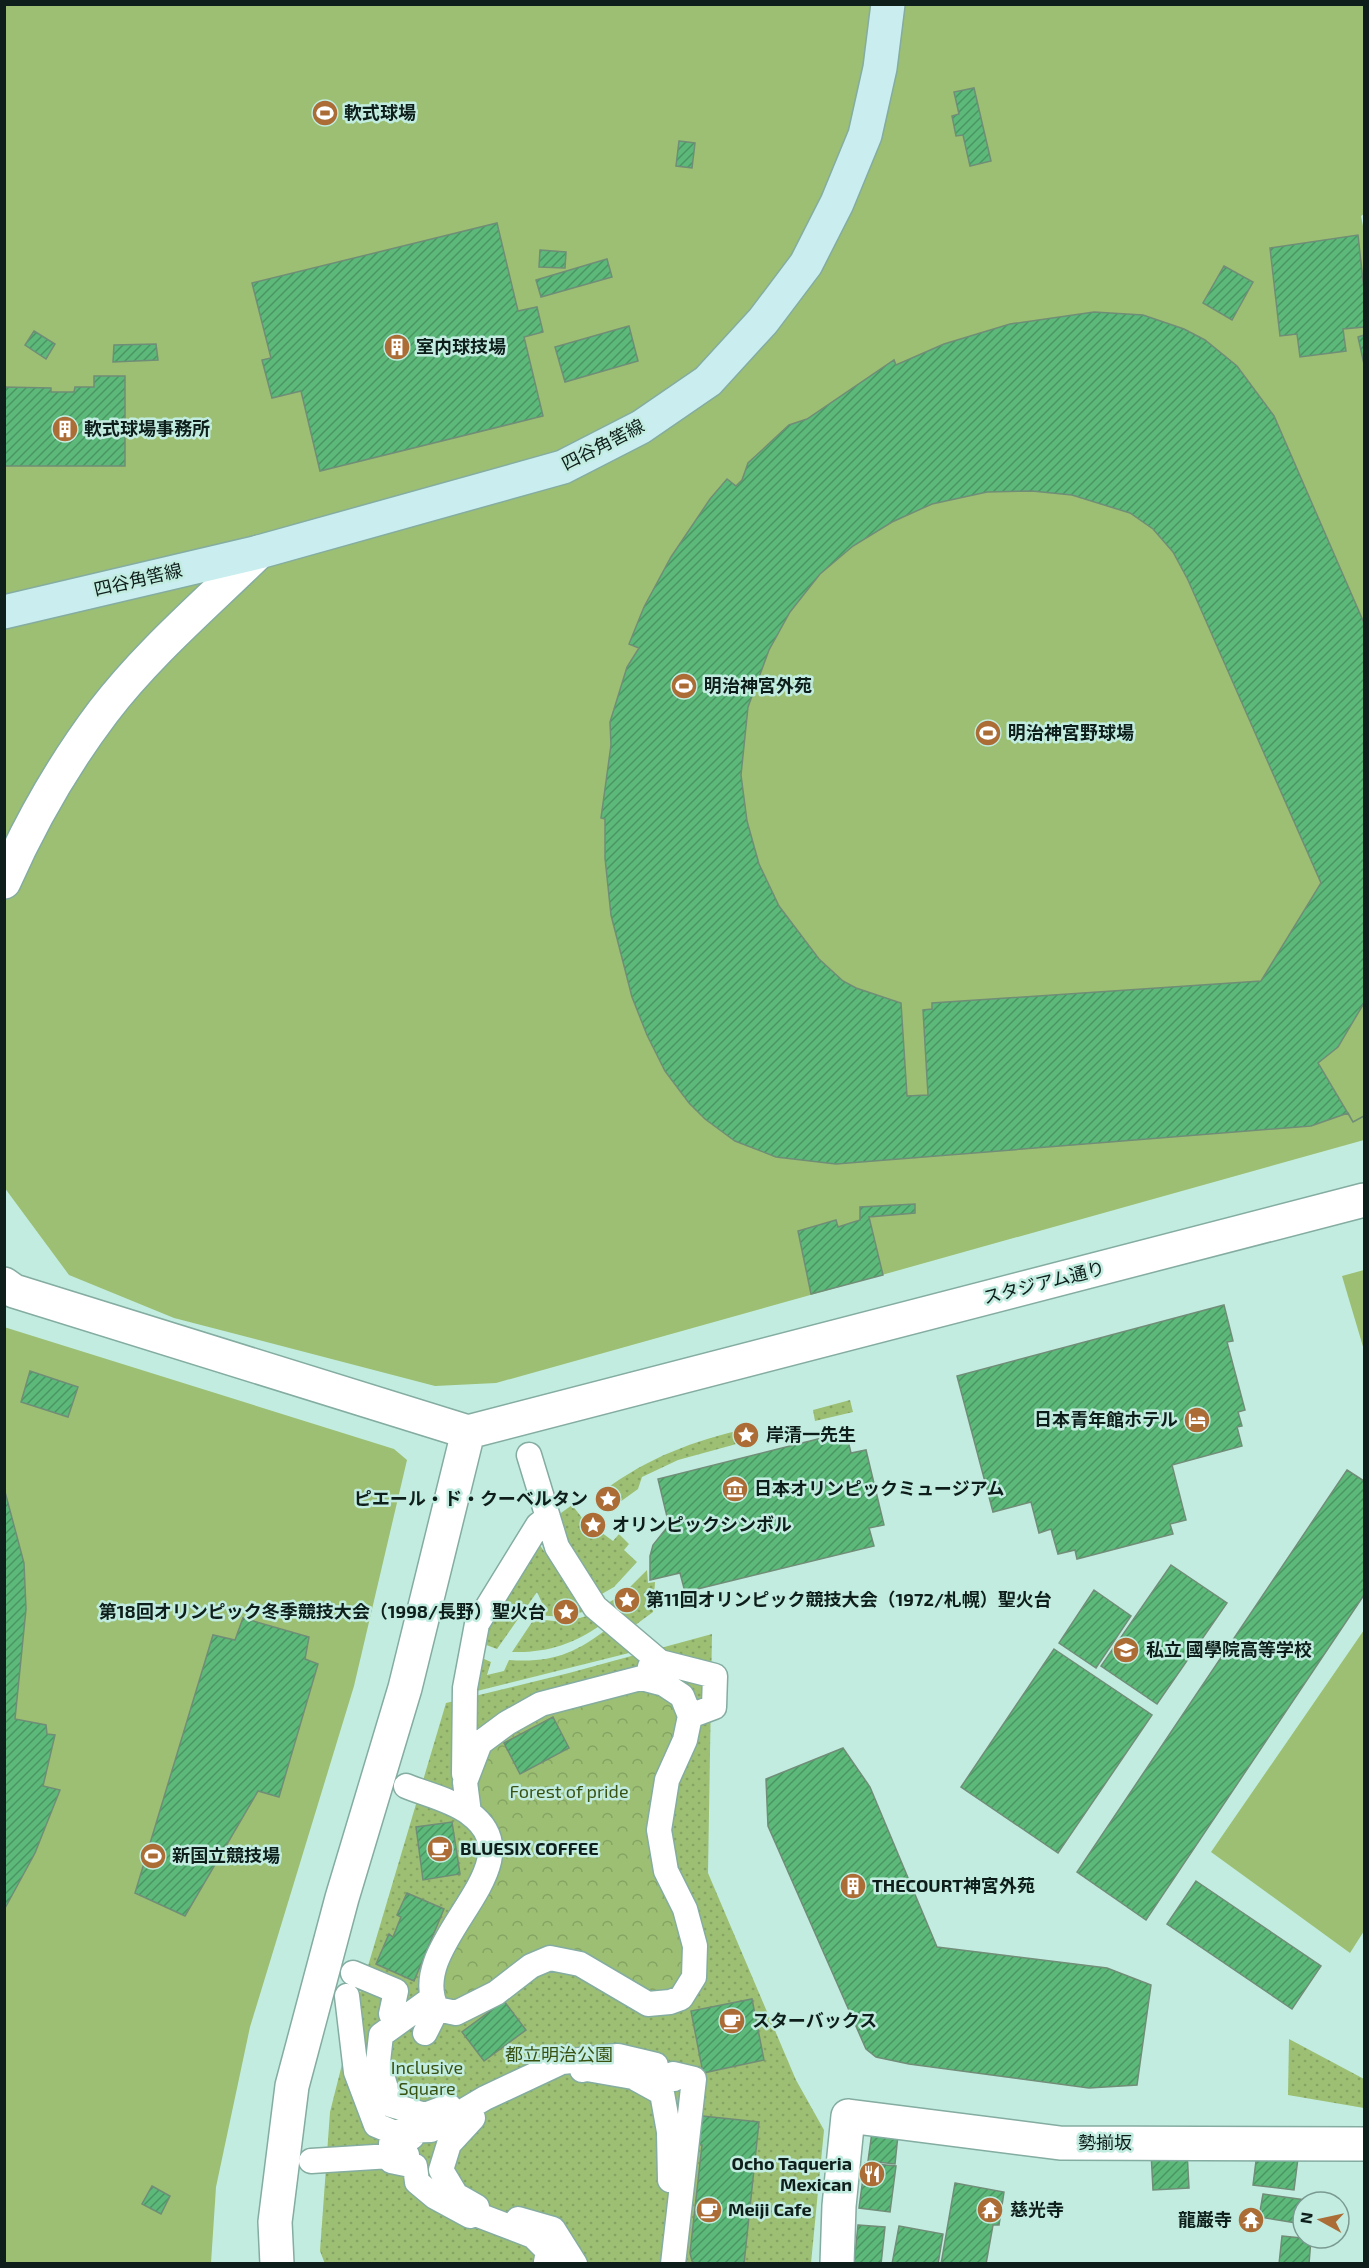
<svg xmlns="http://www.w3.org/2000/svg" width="1369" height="2268" viewBox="0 0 1369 2268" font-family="'Exo 2','Noto Sans JP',sans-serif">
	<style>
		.green { fill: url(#green-dots) }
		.forest { fill: url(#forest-crowns) }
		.pitch { fill: #9cbf73 }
		.building { fill: url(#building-hatch); stroke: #708d77; stroke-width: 1.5; fill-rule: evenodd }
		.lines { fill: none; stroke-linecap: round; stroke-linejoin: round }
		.pedestrian-casing { stroke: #84aca1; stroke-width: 27 }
		.minor-casing { stroke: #84aca1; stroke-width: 36 }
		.tertiary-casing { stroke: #84aca1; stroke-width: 36 }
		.secondary-casing { stroke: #84aca1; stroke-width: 36 }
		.pedestrian { stroke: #fff; stroke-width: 24 }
		.minor { stroke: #fff; stroke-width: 33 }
		.tertiary { stroke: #fff; stroke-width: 33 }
		.secondary { stroke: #caeeef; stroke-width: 33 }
		.labels { text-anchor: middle; stroke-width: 5; stroke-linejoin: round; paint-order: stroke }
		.poi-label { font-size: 18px; font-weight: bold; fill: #0e1e1a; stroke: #c2ece0; text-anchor: start }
		.street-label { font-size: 18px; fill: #0e1e1a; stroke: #c2ece0 }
		.park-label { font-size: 18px; fill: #385212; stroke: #c2ece0 }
	</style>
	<defs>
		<pattern id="green-dots" width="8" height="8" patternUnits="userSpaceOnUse" patternTransform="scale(1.5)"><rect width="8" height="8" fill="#9cbf73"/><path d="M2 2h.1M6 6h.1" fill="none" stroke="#85a463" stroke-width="1.8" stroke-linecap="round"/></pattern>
		<pattern id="forest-crowns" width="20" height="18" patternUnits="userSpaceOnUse" patternTransform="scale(1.5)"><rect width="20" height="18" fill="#9cbf73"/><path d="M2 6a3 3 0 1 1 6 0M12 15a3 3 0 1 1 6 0" fill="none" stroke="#85a463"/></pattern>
		<pattern id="building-hatch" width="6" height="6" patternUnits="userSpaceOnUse" patternTransform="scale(1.5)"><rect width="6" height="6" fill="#5cb97a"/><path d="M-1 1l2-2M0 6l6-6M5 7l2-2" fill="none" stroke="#4a9663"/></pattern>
	</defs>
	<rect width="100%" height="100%" fill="#c2ece0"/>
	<path class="green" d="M 850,1400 L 853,1412 L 815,1421 L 813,1410 Z
		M 748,1428 L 751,1440 L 678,1460 L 642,1477 L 638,1489 L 613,1507 L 603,1491 C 651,1456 691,1442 748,1428 Z
		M 572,1505 L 583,1519 L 613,1541 L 619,1534 L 629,1544 L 624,1550 L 637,1562 L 614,1587 L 600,1595 L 581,1561 L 574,1569 L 561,1526 L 561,1513 Z
		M 539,1544 L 560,1574 L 590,1610 L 564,1617 L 536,1615 L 543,1605 L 537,1592 L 497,1649 L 481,1643 Z
		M 647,1570 L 648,1583 L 655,1582 L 653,1612 L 634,1626 L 606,1604 L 622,1595 Z
		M 594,1614 L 602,1624 C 574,1644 547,1653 512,1652 L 534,1619 L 565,1622 Z
		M 608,1628 L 645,1649 L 469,1693 L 477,1656 L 491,1662 L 487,1675 L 504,1671 L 509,1660 C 551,1663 575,1654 608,1628 Z
		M 712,1634 L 708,1873 L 796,2080 L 824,2130 L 811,2263 L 325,2264 L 320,2251 L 330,2112 L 360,1993 L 446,1703 L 569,1673 Z
		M 1289,2039 L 1364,2079 L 1364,2108 L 1288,2095 Z"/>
	<path class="forest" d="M 648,1685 L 670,1693 L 684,1713 L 653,1809 L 692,1947 L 677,1992 L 660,1997 L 554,1947 L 541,1948 L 460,2004 L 444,2002 L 437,1973 L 500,1864 L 498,1839 L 487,1820 L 475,1783 L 479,1760 L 513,1725 L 547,1708 Z"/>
	<path class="pitch" d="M 4,5 L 1364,5 L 1364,214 L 1361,216 L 1364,231 L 1364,1140 L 496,1383 L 435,1386 L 174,1318 L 69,1275 L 4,1187 Z
		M 1364,1270 L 1364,1350 L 1342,1276 Z
		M 4,1327 L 394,1449 L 407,1460 L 354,1686 L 250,2027 L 216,2187 L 211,2263 L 5,2263 Z
		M 1364,1630 L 1364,1931 L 1350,1953 L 1211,1852 Z"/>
	<path class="building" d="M 974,88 L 991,161 L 970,166 L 963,135 L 956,136 L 952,116 L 959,114 L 954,92 Z
		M 679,141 L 695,143 L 692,168 L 676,166 Z
		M 497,223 L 518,311 L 537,307 L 543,332 L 524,337 L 543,416 L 320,471 L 301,391 L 272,398 L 262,360 L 271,358 L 252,283 Z
		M 1358,235 L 1364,290 L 1364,327 L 1343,329 L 1346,351 L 1300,357 L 1297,334 L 1280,336 L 1270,248 Z
		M 540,250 L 566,252 L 565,268 L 539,267 Z
		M 607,259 L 612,277 L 541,297 L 536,280 Z
		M 1224,266 L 1253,282 L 1232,320 L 1203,303 Z
		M 1094,312 L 1143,315 L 1184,329 L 1205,340 L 1237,366 L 1274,416 L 1364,623 L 1364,1116 L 1353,1122 L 1348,1113 L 1311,1126 L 836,1164 L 776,1157 L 735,1141 L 705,1119 L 689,1103 L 665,1071 L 647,1035 L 632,997 L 611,915 L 605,858 L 605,819 L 601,818 L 611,745 L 610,722 L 627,667 L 639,648 L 629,644 L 644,607 L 671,557 L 710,499 L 727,479 L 736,486 L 742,480 L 748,463 L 789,425 L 807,419 L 894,360 L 896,365 L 944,344 L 1010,324 ZM 1032,491 L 1072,495 L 1130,513 L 1153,529 L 1173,552 L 1188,580 L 1321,883 L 1261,981 L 932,1003 L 932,1009 L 923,1010 L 928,1095 L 907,1096 L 901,1003 L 856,988 L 843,981 L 819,959 L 779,906 L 759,864 L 747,821 L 741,775 L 748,707 L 769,650 L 790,612 L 820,574 L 853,546 L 892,522 L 932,504 L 987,492 Z
		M 629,326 L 638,361 L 565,382 L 555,347 Z
		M 34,331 L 55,344 L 46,359 L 25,345 Z
		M 1364,335 L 1364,364 L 1358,337 Z
		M 156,344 L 158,360 L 113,362 L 114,345 Z
		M 94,376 L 125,376 L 125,466 L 4,466 L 4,387 L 51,388 L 51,392 L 74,392 L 75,387 L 94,387 Z
		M 1364,1003 L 1364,1116 L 1353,1122 L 1318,1063 L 1338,1047 Z
		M 915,1204 L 915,1213 L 869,1217 L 883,1275 L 811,1294 L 798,1231 L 836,1220 L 838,1227 L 860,1220 L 860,1207 Z
		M 1224,1305 L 1233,1341 L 1227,1342 L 1245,1410 L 1238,1412 L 1242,1426 L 1237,1427 L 1242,1446 L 1172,1465 L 1186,1520 L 1170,1524 L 1173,1534 L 1077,1559 L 1075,1550 L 1058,1554 L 1051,1529 L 1039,1533 L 1031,1502 L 993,1512 L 957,1376 Z
		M 30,1371 L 78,1387 L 68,1417 L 21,1402 Z
		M 846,1432 L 851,1453 L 866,1450 L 884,1525 L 869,1528 L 874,1546 L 685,1592 L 680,1573 L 650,1580 L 650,1556 L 653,1545 L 669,1525 L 658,1479 Z
		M 1347,1470 L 1364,1481 L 1364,1595 L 1146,1920 L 1077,1872 Z
		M 4,1488 L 24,1563 L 26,1609 L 15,1719 L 46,1725 L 47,1734 L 55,1735 L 43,1786 L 60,1790 L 35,1853 L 4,1910 Z
		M 1171,1565 L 1227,1603 L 1157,1704 L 1101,1666 Z
		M 1094,1590 L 1131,1616 L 1096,1668 L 1059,1643 Z
		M 243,1618 L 309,1637 L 305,1659 L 318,1664 L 279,1797 L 258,1791 L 185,1916 L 135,1893 L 213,1635 L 235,1640 Z
		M 1054,1649 L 1152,1715 L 1058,1853 L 961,1787 Z
		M 553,1717 L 569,1748 L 520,1774 L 504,1743 Z
		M 843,1748 L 870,1787 L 937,1947 L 1107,1968 L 1151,1985 L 1137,2085 L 1089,2088 L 909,2064 L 876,2057 L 866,2049 L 768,1826 L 766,1779 Z
		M 452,1822 L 460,1874 L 423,1880 L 416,1827 Z
		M 1196,1881 L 1321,1966 L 1292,2009 L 1167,1924 Z
		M 407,1893 L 444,1909 L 414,1981 L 376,1964 L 389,1934 L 393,1937 L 401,1917 L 397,1915 Z
		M 752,1999 L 764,2060 L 703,2073 L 691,2011 Z
		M 504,2001 L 526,2030 L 484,2061 L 462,2032 Z
		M 693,2115 L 759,2122 L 744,2264 L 696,2264 L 692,2261 L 690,2253 L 702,2145 L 689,2144 Z
		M 872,2132 L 898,2135 L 895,2164 L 868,2161 Z
		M 1187,2151 L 1189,2188 L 1153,2190 L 1151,2152 Z
		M 1257,2153 L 1298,2158 L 1294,2190 L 1253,2185 Z
		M 865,2163 L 896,2166 L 890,2212 L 859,2208 Z
		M 955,2183 L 1004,2192 L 999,2225 L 993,2225 L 986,2264 L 941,2264 Z
		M 152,2186 L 170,2196 L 161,2214 L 142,2204 Z
		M 1263,2194 L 1306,2200 L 1303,2202 L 1303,2224 L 1259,2217 Z
		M 858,2225 L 885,2227 L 881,2264 L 854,2264 Z
		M 899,2226 L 943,2234 L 938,2264 L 892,2264 Z
		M 1282,2236 L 1311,2239 L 1309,2264 L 1279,2264 Z"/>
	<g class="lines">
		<defs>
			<path id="pedestrian" d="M 529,1455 L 557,1547 L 595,1607 L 660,1662
				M 649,1671 L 650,1667 L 660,1662 L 715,1676 L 714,1707 L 690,1716
				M 464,1774 L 465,1688 L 477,1624 L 538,1525 L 548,1517
				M 406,1786 C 425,1794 452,1800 469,1813 C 542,1866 402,1943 437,2009 L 456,2013 L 496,1993 L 531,1966 L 550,1958 L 580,1964 L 648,2004 L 670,2002 L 681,1998 L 694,1977 L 695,1946 L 685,1909 L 666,1871 L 659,1830 L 667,1780 L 685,1740 L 690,1716 L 682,1696 L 664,1684 L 641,1678 L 541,1704 L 507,1723 L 480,1743 L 465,1782 L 469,1813
				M 353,1973 L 396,1991 L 391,2014 L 403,2018
				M 347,1996 L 356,2072 L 376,2125 L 407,2138 L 412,2137
				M 431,1999 L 381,2035 L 378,2062 L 391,2105 L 425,2115 L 449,2106
				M 425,2033 L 437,2009
				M 582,2070 L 587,2069 L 633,2077 L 662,2093 L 669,2132 L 670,2180
				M 473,2118 L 449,2144 L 441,2170 L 456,2195 L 477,2207
				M 311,2161 L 407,2155
				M 518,2219 L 553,2229 L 575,2264
				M 549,2264 L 546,2262 L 548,2251 L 533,2236 L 473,2213 L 470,2216 L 435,2197 L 417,2182 L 415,2166 L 391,2161 L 391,2143 L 401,2131 L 431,2130 L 485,2098 L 562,2062 L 618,2056 L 656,2065 L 657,2080 L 674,2079 L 673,2074 L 694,2079 L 673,2264"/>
			<path id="minor" d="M 837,2264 L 839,2206 L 848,2116 L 1060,2143 L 1364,2144"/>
			<path id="tertiary" d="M 4,882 C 31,821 63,765 103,712 C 148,653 206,604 259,552
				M 4,1284 L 14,1291 L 468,1432 L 1364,1200
				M 277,2264 L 275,2222 L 292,2086 L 342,1898 L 405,1688 L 468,1432"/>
			<path id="secondary" d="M 4,612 L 259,552 L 563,467 L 641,427 L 708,381 L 763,321 L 806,264 L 837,203 L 865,135 L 880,68 L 888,4"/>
		</defs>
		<use href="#pedestrian" class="pedestrian-casing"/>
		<use href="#minor" class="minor-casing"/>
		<use href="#tertiary" class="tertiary-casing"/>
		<use href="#secondary" class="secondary-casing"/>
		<use href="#pedestrian" class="pedestrian"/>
		<use href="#minor" class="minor"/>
		<use href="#tertiary" class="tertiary"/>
		<use href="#secondary" class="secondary"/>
	</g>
	<defs>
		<symbol id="stadium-disc" viewBox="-11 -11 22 22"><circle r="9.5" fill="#ac6c35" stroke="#c2ece0"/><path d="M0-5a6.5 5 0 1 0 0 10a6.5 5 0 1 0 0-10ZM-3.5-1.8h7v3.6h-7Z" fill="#fff"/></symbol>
		<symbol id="building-disc" viewBox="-11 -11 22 22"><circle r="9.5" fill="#ac6c35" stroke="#c2ece0"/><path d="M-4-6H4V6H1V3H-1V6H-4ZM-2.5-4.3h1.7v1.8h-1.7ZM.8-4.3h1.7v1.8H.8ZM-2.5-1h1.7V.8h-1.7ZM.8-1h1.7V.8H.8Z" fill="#fff"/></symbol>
		<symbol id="hotel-disc" viewBox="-11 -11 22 22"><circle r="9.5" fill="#ac6c35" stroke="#c2ece0"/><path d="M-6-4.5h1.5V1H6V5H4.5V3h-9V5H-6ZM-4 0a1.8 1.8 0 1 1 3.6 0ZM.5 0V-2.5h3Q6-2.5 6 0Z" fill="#fff"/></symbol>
		<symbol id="sight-disc" viewBox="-11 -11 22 22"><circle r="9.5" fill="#ac6c35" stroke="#c2ece0"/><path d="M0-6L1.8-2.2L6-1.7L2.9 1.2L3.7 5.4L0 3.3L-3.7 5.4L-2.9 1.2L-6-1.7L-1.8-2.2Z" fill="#fff"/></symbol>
		<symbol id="museum-disc" viewBox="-11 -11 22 22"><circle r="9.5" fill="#ac6c35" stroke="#c2ece0"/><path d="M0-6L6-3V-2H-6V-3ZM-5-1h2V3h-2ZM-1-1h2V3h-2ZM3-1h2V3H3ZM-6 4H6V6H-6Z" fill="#fff"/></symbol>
		<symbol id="school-disc" viewBox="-11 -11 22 22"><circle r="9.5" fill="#ac6c35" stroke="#c2ece0"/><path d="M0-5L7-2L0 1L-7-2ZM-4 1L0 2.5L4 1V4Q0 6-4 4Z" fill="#fff"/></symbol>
		<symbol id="cafe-disc" viewBox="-11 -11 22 22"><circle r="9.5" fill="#ac6c35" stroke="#c2ece0"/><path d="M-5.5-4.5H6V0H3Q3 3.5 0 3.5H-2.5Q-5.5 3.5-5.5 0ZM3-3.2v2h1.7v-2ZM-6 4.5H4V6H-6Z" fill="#fff"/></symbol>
		<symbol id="restaurant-disc" viewBox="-11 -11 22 22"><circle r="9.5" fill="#ac6c35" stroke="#c2ece0"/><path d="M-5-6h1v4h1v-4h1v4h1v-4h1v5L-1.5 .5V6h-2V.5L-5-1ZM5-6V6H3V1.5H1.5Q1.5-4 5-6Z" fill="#fff"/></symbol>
		<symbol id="temple-disc" viewBox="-11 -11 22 22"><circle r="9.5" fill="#ac6c35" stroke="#c2ece0"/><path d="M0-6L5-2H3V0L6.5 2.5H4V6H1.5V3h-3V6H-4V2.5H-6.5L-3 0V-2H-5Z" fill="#fff"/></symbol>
	</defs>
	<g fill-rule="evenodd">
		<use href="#stadium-disc" x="310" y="98" width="30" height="30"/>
		<use href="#building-disc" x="382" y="332" width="30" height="30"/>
		<use href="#building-disc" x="50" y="414" width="30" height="30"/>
		<use href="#stadium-disc" x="669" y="671" width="30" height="30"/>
		<use href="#stadium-disc" x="973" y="718" width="30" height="30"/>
		<use href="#hotel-disc" x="1182" y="1405" width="30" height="30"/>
		<use href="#sight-disc" x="731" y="1420" width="30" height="30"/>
		<use href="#museum-disc" x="720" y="1474" width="30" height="30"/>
		<use href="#sight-disc" x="593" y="1484" width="30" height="30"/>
		<use href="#sight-disc" x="578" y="1510" width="30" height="30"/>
		<use href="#sight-disc" x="612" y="1585" width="30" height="30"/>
		<use href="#sight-disc" x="551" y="1597" width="30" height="30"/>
		<use href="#school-disc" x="1111" y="1635" width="30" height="30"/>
		<use href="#cafe-disc" x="425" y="1834" width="30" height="30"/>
		<use href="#stadium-disc" x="138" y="1841" width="30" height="30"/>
		<use href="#building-disc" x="838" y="1871" width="30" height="30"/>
		<use href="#cafe-disc" x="717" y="2006" width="30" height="30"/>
		<use href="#restaurant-disc" x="857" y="2159" width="30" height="30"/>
		<use href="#cafe-disc" x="694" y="2195" width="30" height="30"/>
		<use href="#temple-disc" x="975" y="2195" width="30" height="30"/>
		<use href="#temple-disc" x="1236" y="2205" width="30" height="30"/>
	</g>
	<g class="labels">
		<g class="poi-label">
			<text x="344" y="119">軟式球場</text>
			<text x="416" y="353">室内球技場</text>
			<text x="84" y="435">軟式球場事務所</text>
			<text x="704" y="692">明治神宮外苑</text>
			<text x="1008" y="739">明治神宮野球場</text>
			<text x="1178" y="1426" text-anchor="end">日本青年館ホテル</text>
			<text x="766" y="1441">岸清一先生</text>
			<text x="754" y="1495">日本オリンピックミュージアム</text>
			<text x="588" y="1505" text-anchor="end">ピエール・ド・クーベルタン</text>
			<text x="612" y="1531">オリンピックシンボル</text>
			<text x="646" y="1606">第11回オリンピック競技大会（1972/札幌）聖火台</text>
			<text x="546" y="1618" text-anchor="end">第18回オリンピック冬季競技大会（1998/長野）聖火台</text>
			<text x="1146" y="1656">私立 國學院高等学校</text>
			<text x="460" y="1855">BLUESIX COFFEE</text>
			<text x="172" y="1862">新国立競技場</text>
			<text x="872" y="1892">THECOURT神宮外苑</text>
			<text x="752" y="2027">スターバックス</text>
			<text x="852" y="2170" text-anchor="end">Ocho Taqueria<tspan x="852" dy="21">Mexican</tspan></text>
			<text x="728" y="2216">Meiji Cafe</text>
			<text x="1010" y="2216">慈光寺</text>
			<text x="1232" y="2226" text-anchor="end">龍巌寺</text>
		</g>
		<g class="street-label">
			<text transform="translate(603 445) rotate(-27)" y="6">四谷角筈線</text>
			<text transform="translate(138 580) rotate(-13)" y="6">四谷角筈線</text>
			<text transform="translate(1044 1283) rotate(-14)" y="6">スタジアム通り</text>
			<text x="1105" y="2149">勢揃坂</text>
		</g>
		<g class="park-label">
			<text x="569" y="1798">Forest of pride</text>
			<text x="559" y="2061">都立明治公園</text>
			<text x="427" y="2074">Inclusive<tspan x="427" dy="21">Square</tspan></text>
		</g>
	</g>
	<rect width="1369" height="2268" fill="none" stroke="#0e1e1a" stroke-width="12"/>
	<g transform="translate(1321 2220) rotate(278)"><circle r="28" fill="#c2ece0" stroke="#7a9a91" stroke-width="1.5"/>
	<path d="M0-4.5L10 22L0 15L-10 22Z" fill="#ac6c35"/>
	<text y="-9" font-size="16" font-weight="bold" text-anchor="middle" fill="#0e1e1a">N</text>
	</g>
</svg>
